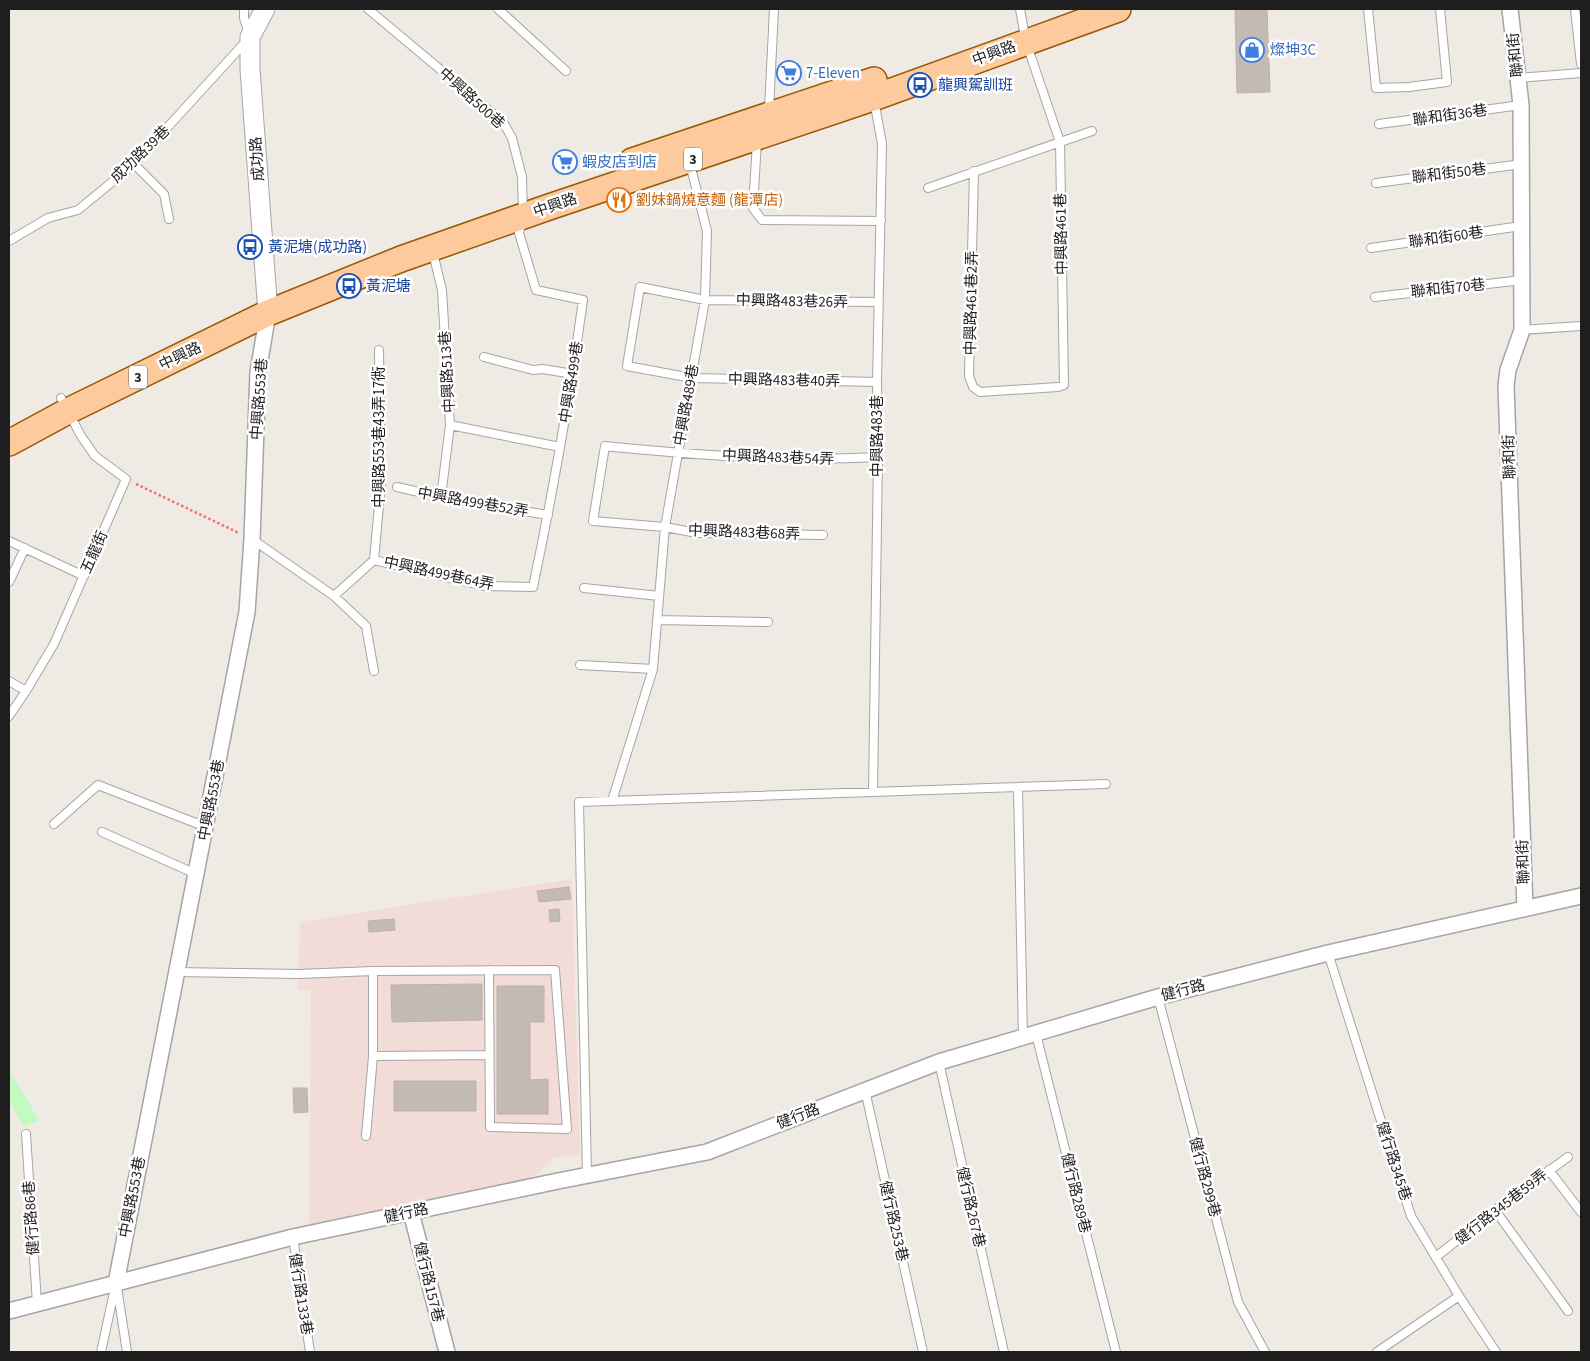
<svg xmlns="http://www.w3.org/2000/svg" width="1590" height="1361" viewBox="0 0 1590 1361" font-family="'Source Sans 3','Noto Sans TC',sans-serif">
	<style>
		.military { fill: #f1dcd8 }
		.park { fill: #c2fac1 }
		.building { fill: #c4bab4; stroke: #c1b0a7 }
		.lines { fill: none; stroke-linecap: round; stroke-linejoin: round }
		.service-casing { stroke: #a5a5a5; stroke-width: 10 }
		.minor-casing { stroke: #a5a5a5; stroke-width: 18 }
		.tertiary-casing { stroke: #a5a5a5; stroke-width: 21 }
		.primary-casing { stroke: #995800; stroke-width: 28 }
		.path { stroke: #fa6c6a; stroke-width: 2.5; stroke-dasharray: 2.5 2.5; stroke-linecap: butt }
		.service { stroke: #fff; stroke-width: 8 }
		.minor { stroke: #fff; stroke-width: 15 }
		.tertiary { stroke: #fff; stroke-width: 19 }
		.primary { stroke: #fcca9d; stroke-width: 25 }
		.labels { text-anchor: middle; stroke-width: 5; stroke-linejoin: round; paint-order: stroke }
		.shield { fill: #fff; stroke: #626262; stroke-width: 1 }
		.shield-label { font-size: 14px; font-weight: bold; fill: #1e1e1e }
		.shop-label { font-size: 15px; fill: #366cbe; stroke: #fff; text-anchor: start }
		.street-label { font-size: 15px; fill: #1e1e1e; stroke: #fff }
		.transit-label { font-size: 15px; fill: #164399; stroke: #fff; text-anchor: start }
		.food-label { font-size: 15px; fill: #c56008; stroke: #fff; text-anchor: start }
	</style>
	<rect width="100%" height="100%" fill="#efebe4"/>
	<path class="military" d="M 572,879 L 580,1154 L 553,1158 L 542,1169 L 529,1179 L 309,1226 L 311,991 L 298,990 L 300,922 Z"/>
	<path class="park" d="M 9,1069 L 39,1120 L 24,1127 L 9,1101 Z"/>
	<path class="building" d="M 1235,9 L 1267,9 L 1270,92 L 1237,93 Z
		M 569,887 L 571,899 L 539,902 L 537,891 Z
		M 559,909 L 560,921 L 550,922 L 549,910 Z
		M 394,919 L 395,930 L 369,932 L 368,921 Z
		M 482,984 L 482,1020 L 392,1022 L 391,985 Z
		M 497,986 L 544,986 L 544,1022 L 530,1022 L 530,1080 L 548,1079 L 548,1114 L 497,1114 Z
		M 394,1081 L 476,1081 L 476,1111 L 394,1111 Z
		M 293,1088 L 307,1088 L 308,1112 L 294,1113 Z"/>
	<g class="lines">
		<defs>
			<path id="service" d="M 368,9 L 503,122 L 512,138 L 522,177 L 523,217 L 519,233 L 536,290 L 583,300 C 570,396 553,492 533,587 L 484,586 L 374,560
				M 498,9 L 566,71
				M 1368,9 L 1376,88 L 1409,87 L 1447,82 L 1440,9
				M 1575,9 L 1581,64
				M 1518,78 L 1581,73
				M 769,110 L 774,9
				M 1379,124 L 1521,105
				M 757,141 L 753,208 L 762,220 L 881,221
				M 134,164 L 164,194 L 169,219
				M 974,171 L 969,376 L 973,387 L 980,392 L 1058,387 L 1064,385 L 1060,142 L 1026,42 L 1020,9
				M 1376,183 L 1522,164
				M 928,188 L 1092,131
				M 9,241 L 48,218 L 78,210 L 134,164 L 250,37 L 244,18 L 244,9
				M 1371,248 L 1521,226
				M 433,253 L 442,290 L 450,425 L 441,497
				M 1375,297 L 1522,280
				M 1522,330 L 1581,326
				M 484,357 L 533,370 L 543,369 L 573,374
				M 877,382 L 692,378 L 627,366 L 640,287 L 705,300 L 878,302
				M 450,425 L 560,447
				M 397,487 L 441,497 L 548,515
				M 823,535 L 697,533 L 665,527 L 593,521 L 605,446 C 695,455 787,462 878,457
				M 252,539 L 334,596 L 366,626 L 374,671
				M 9,541 L 84,576
				M 9,582 L 25,548
				M 584,588 L 659,596
				M 334,596 L 374,560 L 381,484 L 379,350
				M 657,620 L 768,622
				M 580,665 L 653,669
				M 9,681 L 26,691
				M 9,716 L 26,691 L 54,644 L 126,479 L 95,456 L 81,436 L 61,398
				M 1018,787 L 1023,1038
				M 873,792 L 878,457 L 877,382 L 882,144 L 874,100
				M 612,801 L 653,669 L 665,527 L 705,300 L 707,231 L 690,164
				M 54,824 L 98,785 L 206,827
				M 102,832 L 196,874
				M 1328,953 L 1411,1216 L 1459,1296 L 1496,1352
				M 373,971 L 373,1056 L 489,1055
				M 175,972 L 299,974 L 373,971 L 555,970 L 567,1129 L 490,1127 L 489,970
				M 1158,997 L 1238,1302 L 1265,1352
				M 1036,1034 L 1116,1352
				M 939,1062 L 1004,1352
				M 865,1090 L 923,1352
				M 26,1134 L 37,1303
				M 366,1136 L 373,1056
				M 1549,1170 L 1581,1212
				M 587,1175 L 579,802 L 1106,784
				M 1495,1210 L 1568,1311
				M 293,1237 L 310,1352
				M 1436,1257 L 1495,1210 L 1568,1157
				M 117,1287 L 127,1352
				M 101,1352 L 116,1283
				M 1377,1352 L 1459,1296"/>
			<path id="minor" d="M 1510,9 L 1521,105 L 1522,330 L 1508,370 L 1506,386 L 1525,908
				M 411,1212 L 447,1352
				M 116,1283 L 247,612 L 252,539 L 258,372 L 268,313
				M 9,1311 L 293,1237 L 558,1181 L 707,1152 L 939,1062 L 1158,997 L 1328,953 L 1581,896"/>
			<path id="tertiary" d="M 265,9 L 250,37 L 250,69 L 268,313"/>
			<path id="primary" d="M 632,161 L 874,80
				M 9,443 L 68,411 L 268,313 L 401,259 L 549,207 L 873,98 L 1118,9"/>
		</defs>
		<use href="#service" class="service-casing"/>
		<use href="#minor" class="minor-casing"/>
		<use href="#tertiary" class="tertiary-casing"/>
		<use href="#primary" class="primary-casing"/>
		<path class="path" d="M 136,484 L 239,533"/>
		<use href="#service" class="service"/>
		<use href="#minor" class="minor"/>
		<use href="#tertiary" class="tertiary"/>
		<use href="#primary" class="primary"/>
	</g>
	<defs>
		<symbol id="shop-ring" viewBox="-11 -11 22 22"><circle r="9.5" fill="#fff" stroke="#3f7fe0" stroke-width="1.5"/><path d="M-5-2.5h2.3a2.7 3.5 0 0 1 5.4 0H5L5.5 6h-11ZM-1.5-2.5h3a1.5 2.3 0 0 0-3 0Z" fill="#3f7fe0"/></symbol>
		<symbol id="supermarket-ring" viewBox="-11 -11 22 22"><circle r="9.5" fill="#fff" stroke="#3f7fe0" stroke-width="1.5"/><path d="M-6-5.5h2.5l.6 2H6L4.5 2H-2.5L-4.4-4H-6ZM-1.5 3.2a1.3 1.3 0 1 0 .1 0ZM3 3.2a1.3 1.3 0 1 0 .1 0Z" fill="#3f7fe0"/></symbol>
		<symbol id="bus-ring" viewBox="-11 -11 22 22"><circle r="9.5" fill="#fff" stroke="#1a4fb4" stroke-width="1.5"/><path d="M-5-6H5V4H4V6H2V4H-2V6H-4V4H-5ZM-3.5-4V0h7V-4ZM-3.5 1.2v1.5H-2V1.2ZM2 1.2v1.5H3.5V1.2Z" fill="#1a4fb4"/></symbol>
		<symbol id="restaurant-ring" viewBox="-11 -11 22 22"><circle r="9.5" fill="#fff" stroke="#e8710a" stroke-width="1.5"/><path d="M-5-6h1v4h1v-4h1v4h1v-4h1v5L-1.5 .5V6h-2V.5L-5-1ZM5-6V6H3V1.5H1.5Q1.5-4 5-6Z" fill="#e8710a"/></symbol>
	</defs>
	<g fill-rule="evenodd">
		<use href="#shop-ring" x="1238" y="36" width="28" height="28"/>
		<use href="#supermarket-ring" x="775" y="59" width="28" height="28"/>
		<use href="#bus-ring" x="906" y="71" width="28" height="28"/>
		<use href="#supermarket-ring" x="551" y="148" width="28" height="28"/>
		<use href="#restaurant-ring" x="605" y="186" width="28" height="28"/>
		<use href="#bus-ring" x="236" y="233" width="28" height="28"/>
		<use href="#bus-ring" x="335" y="272" width="28" height="28"/>
	</g>
	<g class="labels">
		<g class="shield">
			<rect x="684" y="147.5" width="18" height="23" rx="4"/>
			<rect x="129" y="365.5" width="18" height="23" rx="4"/>
		</g>
		<g class="shield-label">
			<text x="693" y="164">3</text>
			<text x="138" y="382">3</text>
		</g>
		<g class="shop-label">
			<text x="1270" y="55">燦坤3C</text>
			<text x="806" y="78">7-Eleven</text>
			<text x="582" y="167">蝦皮店到店</text>
		</g>
		<g class="street-label">
			<text transform="translate(994 53) rotate(-20)" y="5">中興路</text>
			<text transform="translate(1515 55) rotate(-96)" y="5">聯和街</text>
			<text transform="translate(472 98) rotate(42)" y="5">中興路500巷</text>
			<text transform="translate(1450 115) rotate(-8)" y="5">聯和街36巷</text>
			<text transform="translate(140 154) rotate(-44)" y="5">成功路39巷</text>
			<text transform="translate(257 159) rotate(-94)" y="5">成功路</text>
			<text transform="translate(1449 173) rotate(-7)" y="5">聯和街50巷</text>
			<text transform="translate(555 205) rotate(-19)" y="5">中興路</text>
			<text transform="translate(1061 234) rotate(-91)" y="5">中興路461巷</text>
			<text transform="translate(1446 237) rotate(-8)" y="5">聯和街60巷</text>
			<text transform="translate(1448 288) rotate(-6)" y="5">聯和街70巷</text>
			<text transform="translate(792 301) rotate(1)" y="5">中興路483巷26弄</text>
			<text transform="translate(971 303) rotate(-89)" y="5">中興路461巷2弄</text>
			<text transform="translate(180 356) rotate(-26)" y="5">中興路</text>
			<text transform="translate(447 372) rotate(-93)" y="5">中興路513巷</text>
			<text transform="translate(784 380) rotate(1)" y="5">中興路483巷40弄</text>
			<text transform="translate(571 382) rotate(-81)" y="5">中興路499巷</text>
			<text transform="translate(259 399) rotate(-86)" y="5">中興路553巷</text>
			<text transform="translate(686 405) rotate(-80)" y="5">中興路489巷</text>
			<text transform="translate(877 436) rotate(-90)" y="5">中興路483巷</text>
			<text transform="translate(379 437) rotate(-90)" y="5">中興路553巷43弄17衖</text>
			<text transform="translate(778 457) rotate(2)" y="5">中興路483巷54弄</text>
			<text transform="translate(1509 457) rotate(-92)" y="5">聯和街</text>
			<text transform="translate(473 502) rotate(10)" y="5">中興路499巷52弄</text>
			<text transform="translate(744 532) rotate(2)" y="5">中興路483巷68弄</text>
			<text transform="translate(94 552) rotate(-66)" y="5">五龍街</text>
			<text transform="translate(439 573) rotate(12)" y="5">中興路499巷64弄</text>
			<text transform="translate(211 800) rotate(-79)" y="5">中興路553巷</text>
			<text transform="translate(1523 862) rotate(-92)" y="5">聯和街</text>
			<text transform="translate(1183 990) rotate(-15)" y="5">健行路</text>
			<text transform="translate(798 1116) rotate(-21)" y="5">健行路</text>
			<text transform="translate(1394 1161) rotate(72)" y="5">健行路345巷</text>
			<text transform="translate(1205 1177) rotate(75)" y="5">健行路299巷</text>
			<text transform="translate(1076 1193) rotate(76)" y="5">健行路289巷</text>
			<text transform="translate(132 1197) rotate(-79)" y="5">中興路553巷</text>
			<text transform="translate(971 1207) rotate(77)" y="5">健行路267巷</text>
			<text transform="translate(1501 1207) rotate(-38)" y="5">健行路345巷59弄</text>
			<text transform="translate(406 1213) rotate(-12)" y="5">健行路</text>
			<text transform="translate(31 1218) rotate(-94)" y="5">健行路86巷</text>
			<text transform="translate(894 1221) rotate(77)" y="5">健行路253巷</text>
			<text transform="translate(429 1282) rotate(76)" y="5">健行路157巷</text>
			<text transform="translate(301 1294) rotate(81)" y="5">健行路133巷</text>
		</g>
		<g class="transit-label">
			<text x="938" y="90">龍興駕訓班</text>
			<text x="268" y="252">黃泥塘(成功路)</text>
			<text x="366" y="291">黃泥塘</text>
		</g>
		<g class="food-label">
			<text x="636" y="205">劉妹鍋燒意麵 (龍潭店)</text>
		</g>
	</g>
	<rect width="1590" height="1361" fill="none" stroke="#1e1e1e" stroke-width="20"/>
</svg>
